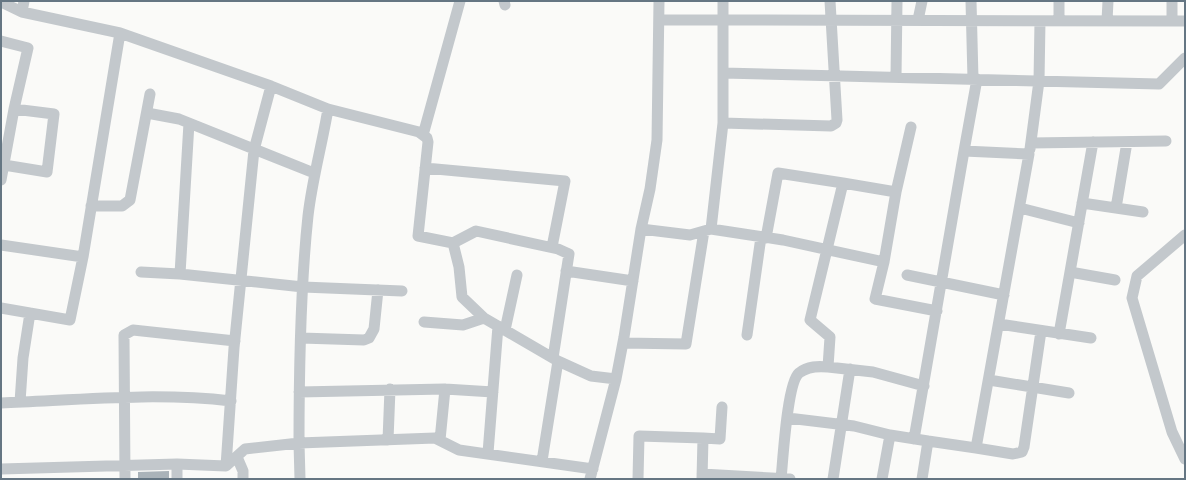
<svg xmlns="http://www.w3.org/2000/svg" width="1186" height="480" viewBox="0 0 1186 480" font-family="'PT Sans Narrow',sans-serif">
	<style>
		.building { fill: #aab3b9 }
		.lines { fill: none; stroke-linecap: round; stroke-linejoin: round }
		.minor { stroke: #c3c8cc; stroke-width: 11 }
	</style>
	<rect width="100%" height="100%" fill="#fafaf8"/>
	<path class="building" d="M 169,471 L 169,479 L 138,479 L 138,472 Z"/>
	<g class="lines">
		<path class="minor" d="M 504,1 L 505,5
			M 723,1 L 723,20 L 1185,21
			M 971,1 L 973,79
			M 1172,1 L 1172,21
			M 1,2 L 22,12 L 120,33
			M 22,12 L 24,1
			M 660,20 L 723,20 L 723,123 L 711,229
			M 918,20 L 922,1
			M 1059,21 L 1059,1
			M 1107,21 L 1108,1
			M 1,41 L 28,48 L 14,109 L 1,180
			M 723,73 L 1159,84 L 1185,58
			M 896,77 L 897,1
			M 147,113 L 179,119 L 189,123
			M 723,123 L 831,126 L 836,123 L 837,120 L 830,1
			M 423,135 L 460,1
			M 1031,143 L 1166,141
			M 1030,149 L 1039,81 L 1040,21
			M 964,151 L 977,79
			M 4,165 L 47,172 L 54,114 L 14,109
			M 425,168 L 565,181 L 552,247
			M 314,173 L 189,123 L 180,274 L 303,287 L 402,291
			M 843,183 L 896,192 L 884,262 L 875,299 L 937,311
			M 896,192 L 911,127
			M 1082,203 L 1143,212
			M 91,206 L 122,206 L 130,200 L 150,94
			M 1020,208 L 1079,223
			M 1116,208 L 1127,142
			M 641,229 L 690,235 L 711,229 L 783,240 L 884,262
			M 1185,235 L 1137,276 L 1132,298 L 1172,432 L 1185,459
			M 766,238 L 778,173 L 843,183 L 810,320 L 830,337 L 828,367 L 873,372 L 924,386
			M 453,243 L 476,231 L 558,249 L 569,254 L 553,358
			M 1,245 L 83,257 L 120,33 L 271,86 L 328,109 L 419,132 L 427,138 L 428,142 L 418,236 L 453,243 L 459,267 L 462,297 L 484,318 L 558,361 L 591,376 L 616,379 L 590,479
			M 566,271 L 633,281
			M 141,272 L 180,274
			M 1070,272 L 1115,280
			M 907,275 L 1004,295
			M 1,308 L 70,320 L 83,257
			M 424,322 L 463,325 L 484,318
			M 999,324 L 1091,338
			M 505,330 L 517,275
			M 1059,334 L 1093,142
			M 747,335 L 761,237
			M 301,338 L 364,340 L 369,338 L 374,329 L 378,290
			M 623,343 L 686,344 L 704,231
			M 616,379 L 624,337 L 641,229 L 650,189 L 657,140 L 659,1
			M 989,380 L 1069,393
			M 299,392 L 445,389 L 493,392
			M 20,402 L 23,358 L 30,313
			M 1,403 C 77,400 155,392 231,401
			M 788,418 L 854,426 L 890,435 L 882,479
			M 890,435 L 928,441 L 922,479
			M 914,439 L 964,151 L 1029,154 L 976,448 L 928,441
			M 388,440 L 390,389
			M 440,440 L 445,389
			M 976,448 L 1013,454 L 1022,452 L 1024,447 L 1041,331
			M 488,453 L 498,326
			M 237,457 L 243,471 L 243,479
			M 542,461 L 558,361
			M 177,464 L 177,479
			M 226,466 L 245,449 L 299,443 C 299,368 300,291 308,216 C 312,180 322,145 328,109
			M 1,469 L 177,464 L 226,466 L 234,348 L 254,150 L 271,86
			M 702,474 L 790,479
			M 125,479 L 124,335 L 133,330 L 235,341
			M 300,479 L 299,443 L 435,438 L 459,450 L 593,469
			M 638,479 L 639,436 L 703,438
			M 702,479 L 703,438 L 720,439 L 722,407
			M 781,479 C 783,460 787,383 799,373 C 808,366 818,366 828,367
			M 833,479 L 850,369"/>
	</g>
	<rect width="1186" height="480" fill="none" stroke="#657683" stroke-width="4"/>
</svg>
